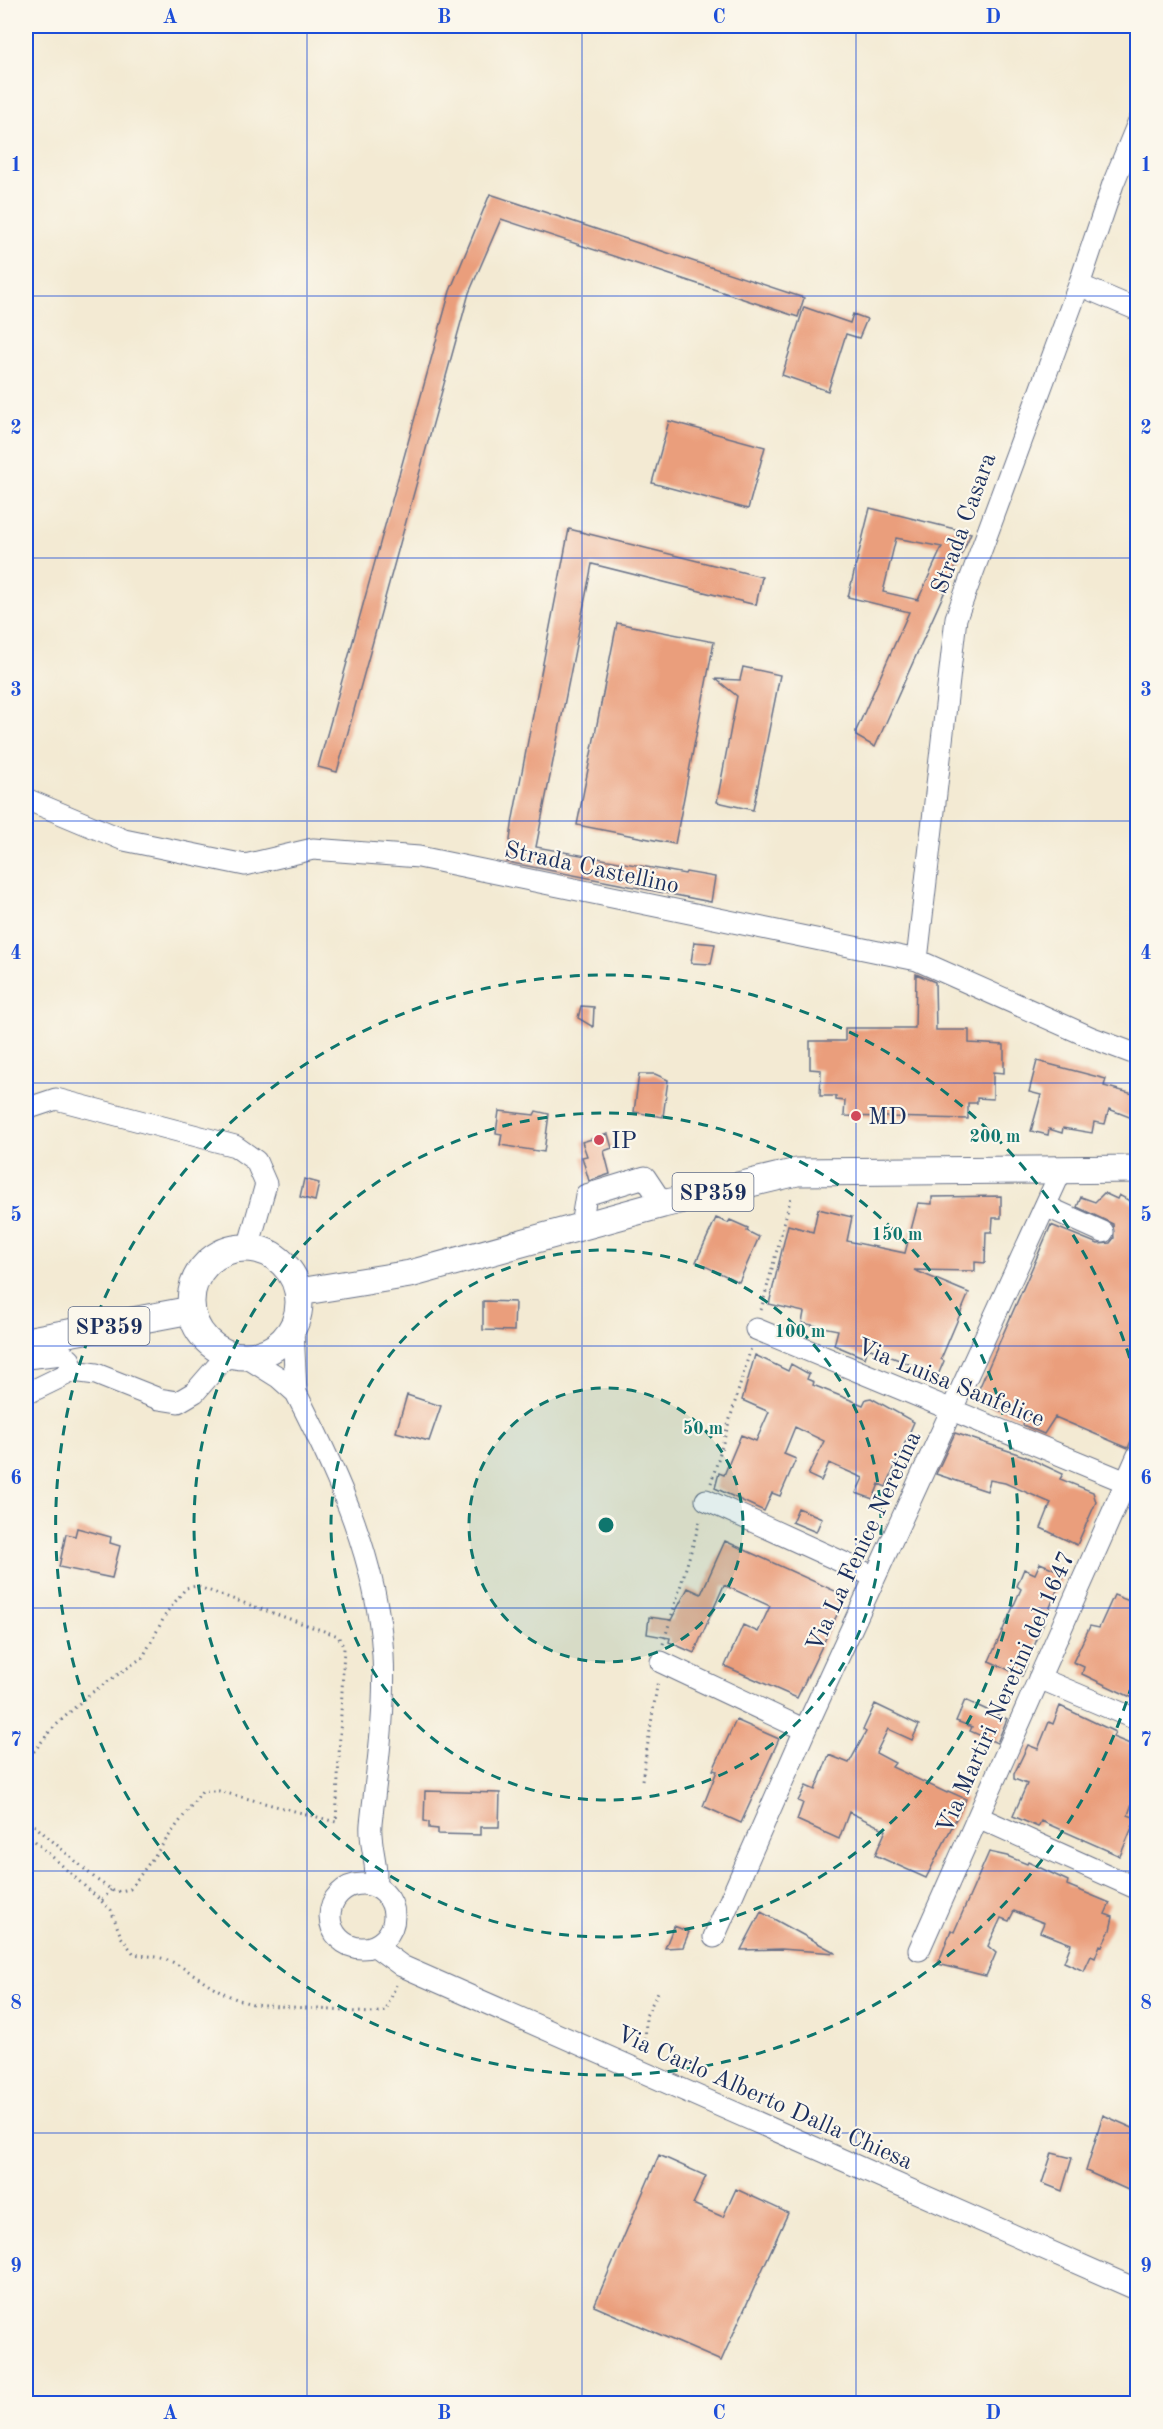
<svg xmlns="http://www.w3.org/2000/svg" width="1163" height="2429" viewBox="0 0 1163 2429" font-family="'Old Standard TT',serif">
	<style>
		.building { fill: #ea9e7c; fill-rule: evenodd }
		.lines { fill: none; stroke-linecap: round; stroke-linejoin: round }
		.minor-casing { stroke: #677087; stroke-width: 23 }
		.major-casing { stroke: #677087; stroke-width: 29 }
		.path { stroke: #677087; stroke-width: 3; stroke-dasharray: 1.5 4.5; stroke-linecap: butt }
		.minor { stroke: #fff; stroke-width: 21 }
		.major { stroke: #fff; stroke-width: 27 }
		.grid { fill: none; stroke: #1d4ed8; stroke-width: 1.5; stroke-opacity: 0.55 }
		.ring { fill: none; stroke: #0f766e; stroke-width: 3; stroke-dasharray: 10 8 }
		.poi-dot { fill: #d1495b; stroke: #fbf7ec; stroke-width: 2 }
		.labels { text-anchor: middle; stroke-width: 4.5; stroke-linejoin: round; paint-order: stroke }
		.shield { fill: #fbf7ec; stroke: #5e6b89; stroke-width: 1.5 }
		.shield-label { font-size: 22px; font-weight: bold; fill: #1b2f5e }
		.street-label { font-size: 24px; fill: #1b2f5e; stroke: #fbf7ec }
		.poi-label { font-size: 24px; fill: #1b2f5e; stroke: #fbf7ec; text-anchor: start }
		.centre { fill: #0f766e; stroke: #fbf7ec; stroke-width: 3 }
		.ring-label { font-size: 18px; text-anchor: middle; font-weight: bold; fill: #0f766e; stroke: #fbf7ec; stroke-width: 4.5; stroke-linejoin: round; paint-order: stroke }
		.neatline { fill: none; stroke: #1d4ed8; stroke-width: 2 }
		.grid-label { font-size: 20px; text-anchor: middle; font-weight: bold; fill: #1d4ed8 }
	</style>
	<rect width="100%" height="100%" fill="#fbf7ec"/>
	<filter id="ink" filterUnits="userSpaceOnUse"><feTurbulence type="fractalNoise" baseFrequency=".0167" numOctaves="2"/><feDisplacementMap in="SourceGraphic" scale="12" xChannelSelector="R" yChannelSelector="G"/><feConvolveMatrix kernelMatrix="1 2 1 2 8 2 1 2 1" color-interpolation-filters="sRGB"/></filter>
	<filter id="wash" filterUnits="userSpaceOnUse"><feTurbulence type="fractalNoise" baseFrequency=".008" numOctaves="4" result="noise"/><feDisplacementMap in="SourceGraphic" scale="24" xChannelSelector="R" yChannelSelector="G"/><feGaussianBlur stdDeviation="1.35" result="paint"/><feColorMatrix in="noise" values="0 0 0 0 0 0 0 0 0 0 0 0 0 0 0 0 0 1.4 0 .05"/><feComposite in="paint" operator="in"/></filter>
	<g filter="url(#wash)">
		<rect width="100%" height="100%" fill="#f3ead3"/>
		<g id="blocks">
			<path class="building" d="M 490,194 L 804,298 L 798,317 L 501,219 L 469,293 L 337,772 L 318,767 L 450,291 Z
				M 804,307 L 850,323 L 853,314 L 867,319 L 859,338 L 846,334 L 828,391 L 782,375 Z
				M 669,421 L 765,447 L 748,509 L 652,483 Z
				M 870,508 L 971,533 L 875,747 L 856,736 L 856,731 L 909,612 L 848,597 ZM 896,538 L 942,547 L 918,600 L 883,592 Z
				M 569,529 L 762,577 L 756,605 L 592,564 L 536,847 L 685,874 L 686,872 L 715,877 L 711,902 L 507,862 L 513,818 Z
				M 617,623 L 714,642 L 675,844 L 577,825 Z
				M 743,667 L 780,675 L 753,810 L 717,802 L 737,696 L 716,679 L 740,680 Z
				M 694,942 L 715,944 L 711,964 L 691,963 Z
				M 916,974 L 935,982 L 936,1030 L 969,1030 L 969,1043 L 1004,1045 L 1004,1073 L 993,1072 L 993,1099 L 977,1098 L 977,1103 L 968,1103 L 968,1119 L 844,1116 L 845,1101 L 836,1100 L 836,1096 L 820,1096 L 821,1070 L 810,1069 L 810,1041 L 845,1041 L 845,1028 L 915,1028 Z
				M 581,1006 L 594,1007 L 593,1027 L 578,1018 Z
				M 1037,1061 L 1106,1079 L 1104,1086 L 1137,1095 L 1137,1120 L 1109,1109 L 1105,1124 L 1094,1122 L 1092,1133 L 1063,1128 L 1062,1133 L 1049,1129 L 1048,1135 L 1031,1131 L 1041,1095 L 1029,1092 Z
				M 639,1074 L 655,1074 L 668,1080 L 663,1117 L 634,1112 Z
				M 499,1111 L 534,1115 L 536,1111 L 549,1114 L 544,1152 L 500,1145 L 502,1134 L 496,1133 Z
				M 608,1134 L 612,1148 L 604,1151 L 610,1174 L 589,1181 L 582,1157 L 587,1156 L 582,1142 Z
				M 304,1179 L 319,1183 L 315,1201 L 300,1197 Z
				M 1104,1193 L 1117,1199 L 1119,1195 L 1137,1205 L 1137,1427 L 1128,1448 L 1055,1417 L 1044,1434 L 1023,1425 L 1024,1421 L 974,1400 L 1051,1225 L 1098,1244 L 1110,1243 L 1114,1238 L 1113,1224 L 1077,1207 L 1081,1197 L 1095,1202 Z
				M 1001,1196 L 1001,1218 L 993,1218 L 992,1232 L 986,1232 L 985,1263 L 975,1262 L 975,1271 L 914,1270 L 969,1293 L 941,1359 L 944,1361 L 938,1375 L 868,1348 L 865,1358 L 834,1345 L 838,1330 L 802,1323 L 804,1312 L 769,1304 L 788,1225 L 813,1232 L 818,1209 L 852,1217 L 847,1241 L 905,1253 L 918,1203 L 932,1204 L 932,1197 Z
				M 716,1218 L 728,1223 L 730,1220 L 748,1228 L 747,1231 L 759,1237 L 739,1282 L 696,1262 Z
				M 483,1301 L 515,1302 L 514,1331 L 483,1330 Z
				M 755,1355 L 788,1371 L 791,1364 L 809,1374 L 807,1379 L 814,1382 L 813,1385 L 863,1405 L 866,1399 L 871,1398 L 914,1422 L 886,1487 L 879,1484 L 873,1499 L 856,1493 L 863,1478 L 829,1463 L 821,1481 L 808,1475 L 824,1441 L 795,1427 L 784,1454 L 796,1459 L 780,1496 L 772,1493 L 764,1511 L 715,1488 L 719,1473 L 724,1475 L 741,1435 L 756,1441 L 769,1412 L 742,1400 Z
				M 407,1395 L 441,1406 L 429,1441 L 396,1432 Z
				M 955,1433 L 1024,1456 L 1063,1474 L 1060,1479 L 1093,1492 L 1096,1502 L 1077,1545 L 1041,1528 L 1051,1503 L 1005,1483 L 990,1480 L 987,1491 L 936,1474 Z
				M 798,1508 L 822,1518 L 816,1532 L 792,1522 Z
				M 77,1528 L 111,1537 L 110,1543 L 120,1546 L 112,1578 L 59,1567 L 66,1534 L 75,1536 Z
				M 725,1541 L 846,1596 L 797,1698 L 725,1666 L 743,1625 L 758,1632 L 770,1606 L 724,1585 L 694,1653 L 669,1642 L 670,1638 L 647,1634 L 649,1617 L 671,1620 L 688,1588 L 701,1594 Z
				M 1040,1563 L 1064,1573 L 1022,1676 L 989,1661 L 1021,1589 L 1017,1586 L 1024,1569 L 1035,1574 Z
				M 1114,1595 L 1137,1604 L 1137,1700 L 1082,1674 L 1084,1667 L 1073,1662 L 1090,1626 L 1099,1628 Z
				M 965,1700 L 1007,1719 L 997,1743 L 970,1731 L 972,1727 L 956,1721 Z
				M 875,1704 L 919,1725 L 912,1740 L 888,1729 L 876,1753 L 895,1763 L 892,1767 L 947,1793 L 948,1791 L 966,1799 L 926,1878 L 875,1855 L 886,1830 L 849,1812 L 839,1839 L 797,1820 L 803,1803 L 798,1801 L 806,1786 L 815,1790 L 829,1755 L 849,1763 L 866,1732 L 863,1730 Z
				M 1060,1706 L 1115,1732 L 1113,1737 L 1137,1747 L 1137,1789 L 1128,1815 L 1136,1818 L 1120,1856 L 1041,1821 L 1038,1827 L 1013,1816 L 1027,1784 L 1014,1779 L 1014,1774 L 1028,1745 L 1038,1749 L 1049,1722 L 1053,1724 Z
				M 736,1720 L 779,1739 L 741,1823 L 703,1806 L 717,1771 L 713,1770 Z
				M 425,1791 L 500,1793 L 499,1827 L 481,1827 L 481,1835 L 438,1834 L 438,1829 L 429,1828 L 429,1822 L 424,1821 Z
				M 989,1852 L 1007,1856 L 1027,1864 L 1028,1862 L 1068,1881 L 1067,1885 L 1110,1903 L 1105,1914 L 1113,1917 L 1110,1930 L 1102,1946 L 1100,1945 L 1095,1958 L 1091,1956 L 1084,1971 L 1064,1962 L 1071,1944 L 1040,1932 L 1044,1923 L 1014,1911 L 1009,1921 L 1001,1918 L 988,1946 L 996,1953 L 986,1976 L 938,1964 L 951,1930 L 954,1932 Z
				M 761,1912 L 792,1929 L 836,1953 L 781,1949 L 741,1950 Z
				M 674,1926 L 689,1932 L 683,1947 L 665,1948 Z
				M 1103,2115 L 1137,2130 L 1133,2139 L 1137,2141 L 1137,2194 L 1086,2171 Z
				M 1052,2153 L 1072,2158 L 1062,2191 L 1042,2183 Z
				M 659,2155 L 706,2176 L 693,2204 L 723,2217 L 736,2189 L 788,2213 L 721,2361 L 594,2306 Z"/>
		</g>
	</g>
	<g filter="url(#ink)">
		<use href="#blocks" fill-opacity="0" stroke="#677087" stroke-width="1.5"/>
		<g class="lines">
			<defs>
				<path id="minor" d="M 1079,285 L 1138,310
					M 26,799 L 124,840 L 245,865 L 313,849 L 419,857 L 917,960 L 1090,1037 L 1138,1055
					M 917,960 L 956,618 L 1079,285 L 1113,184 L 1138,123
					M 26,1109 L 56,1099 L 235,1146 L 256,1161 L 266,1184 L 248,1248
					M 1045,1206 L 1103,1232
					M 581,1226 L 586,1195 L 645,1177 L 663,1204
					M 756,1329 L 1126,1482
					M 246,1357 L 278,1377 L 296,1393 L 293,1329
					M 26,1358 L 63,1354 L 70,1360 L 73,1371
					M 296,1393 C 339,1477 377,1560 383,1655 C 386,1711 377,1768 371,1824 C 369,1845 379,1865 375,1886
					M 26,1394 L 73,1371 L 96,1374 L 159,1399 L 178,1402 L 195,1392 L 228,1354
					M 706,1500 L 875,1577
					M 661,1662 L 805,1730
					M 1039,1678 L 1138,1720
					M 978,1817 L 1138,1889
					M330 1916a32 32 0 1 1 64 0a32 32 0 1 1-64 0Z
					M 714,1937 L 805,1730 L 1062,1169
					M 375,1946 L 402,1966 L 1138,2290
					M 919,1950 L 1138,1455"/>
				<path id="major" d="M191 1302a54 54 0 1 1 108 0a54 54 0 1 1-108 0Z
					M 299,1292 L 410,1274 L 663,1204 L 797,1172 L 1138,1169
					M 26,1341 L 191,1310"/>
			</defs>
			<use href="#minor" class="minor-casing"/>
			<use href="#major" class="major-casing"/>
			<path class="path" d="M 761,1310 L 791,1197
				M 711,1483 L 751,1348
				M 663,1644 L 701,1518
				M 26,1761 L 52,1729 L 87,1696 L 143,1657 L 167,1612 L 186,1588 L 196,1586 L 338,1636 L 344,1648 L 336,1822 L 219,1791 L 202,1791 L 130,1889 L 115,1892 L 97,1880 L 26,1818
				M 642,1780 L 658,1680
				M 26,1833 L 111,1910 L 121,1937 L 134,1954 C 148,1957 160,1955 174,1963 C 202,1977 221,1997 253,2004 L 371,2013 L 386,2011 L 396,1985
				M 102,1900 L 111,1890
				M 645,2051 L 646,2016 L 658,1992"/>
			<use href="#minor" class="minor"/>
			<use href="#major" class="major"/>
		</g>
	</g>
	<path class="grid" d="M 307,26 L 307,2404M 582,26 L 582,2404M 856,26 L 856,2404M 26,296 L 1138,296M 26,558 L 1138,558M 26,821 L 1138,821M 26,1083 L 1138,1083M 26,1346 L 1138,1346M 26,1608 L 1138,1608M 26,1871 L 1138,1871M 26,2133 L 1138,2133"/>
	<circle cx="606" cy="1525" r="137" fill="#0f766e" fill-opacity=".12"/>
	<g class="ring">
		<circle cx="606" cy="1525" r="137"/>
		<circle cx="606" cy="1525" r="275"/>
		<circle cx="606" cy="1525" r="412"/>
		<path d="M1137 1667A550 550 0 1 1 1137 1383"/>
	</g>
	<g class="poi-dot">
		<circle cx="856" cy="1116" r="6"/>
		<circle cx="599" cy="1140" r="6"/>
	</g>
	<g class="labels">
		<g class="shield">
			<rect x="672.5" y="1173" width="81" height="38" rx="4.5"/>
			<rect x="68.5" y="1307" width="81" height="38" rx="4.5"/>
		</g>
		<g class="shield-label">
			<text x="713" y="1200">SP359</text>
			<text x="109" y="1334">SP359</text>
		</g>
		<g class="street-label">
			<text transform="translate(963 523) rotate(-70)" y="8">Strada Casara</text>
			<text transform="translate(592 867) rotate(12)" y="8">Strada Castellino</text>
			<text transform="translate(951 1382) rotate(22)" y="8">Via Luisa Sanfelice</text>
			<text transform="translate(863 1541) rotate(-65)" y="8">Via La Fenice Neretina</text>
			<text transform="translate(1005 1692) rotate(-66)" y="8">Via Martiri Neretini del 1647</text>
			<text transform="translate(765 2097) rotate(24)" y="8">Via Carlo Alberto Dalla Chiesa</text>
		</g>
		<g class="poi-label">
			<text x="868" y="1124">MD</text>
			<text x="611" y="1148">IP</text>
		</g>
	</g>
	<circle cx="606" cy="1525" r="9" class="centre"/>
	<g class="ring-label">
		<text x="995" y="1142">200 m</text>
		<text x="897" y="1240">150 m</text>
		<text x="800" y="1337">100 m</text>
		<text x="703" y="1434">50 m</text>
	</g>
	<rect width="1163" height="2429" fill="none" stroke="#fbf7ec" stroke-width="66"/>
	<rect x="33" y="33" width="1097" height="2363" class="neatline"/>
	<g class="grid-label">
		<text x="170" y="23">A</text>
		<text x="444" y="23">B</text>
		<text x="719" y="23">C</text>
		<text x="993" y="23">D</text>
		<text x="16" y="171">1</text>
		<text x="1146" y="171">1</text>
		<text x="16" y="434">2</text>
		<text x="1146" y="434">2</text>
		<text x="16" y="696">3</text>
		<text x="1146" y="696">3</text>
		<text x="16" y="959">4</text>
		<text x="1146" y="959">4</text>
		<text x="16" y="1221">5</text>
		<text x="1146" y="1221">5</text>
		<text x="16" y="1484">6</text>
		<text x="1146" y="1484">6</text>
		<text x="16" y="1746">7</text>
		<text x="1146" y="1746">7</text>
		<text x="16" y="2009">8</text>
		<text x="1146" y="2009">8</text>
		<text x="16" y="2272">9</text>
		<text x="1146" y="2272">9</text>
		<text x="170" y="2419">A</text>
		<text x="444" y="2419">B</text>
		<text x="719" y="2419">C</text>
		<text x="993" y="2419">D</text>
	</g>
</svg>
